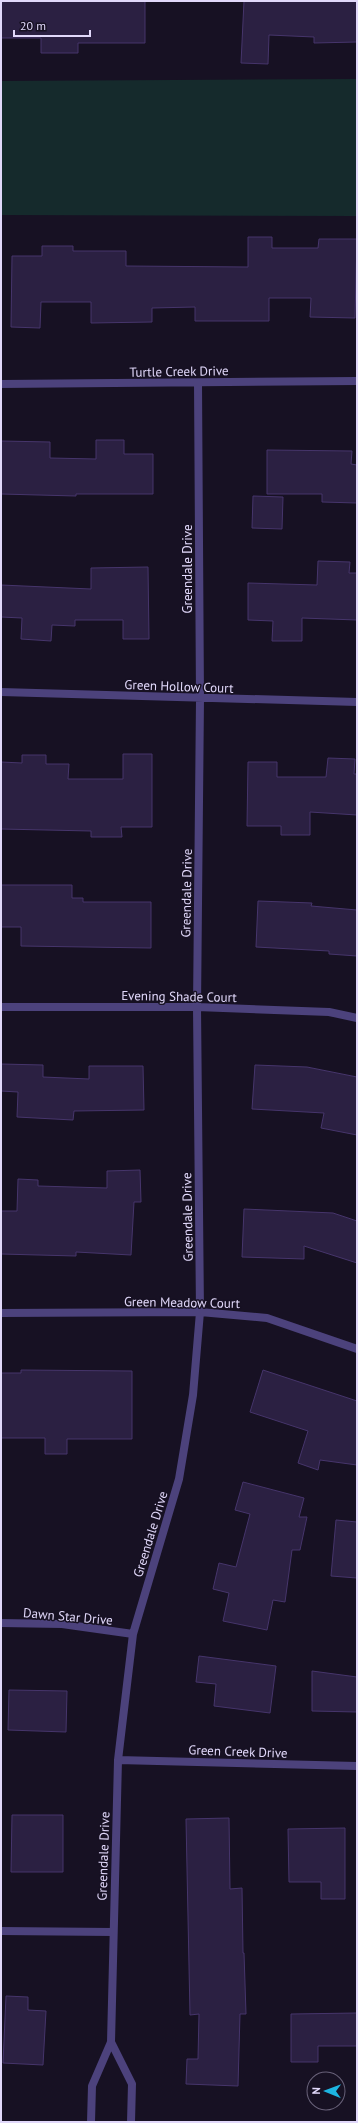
<svg xmlns="http://www.w3.org/2000/svg" width="358" height="2123" viewBox="0 0 358 2123" font-family="'PT Sans',sans-serif">
	<style>
		.green { fill: #152a2c }
		.building { fill: #2b2042; stroke: #46356b }
		.lines { fill: none; stroke-linecap: round; stroke-linejoin: round }
		.minor { stroke: #4c427c; stroke-width: 8 }
		.labels { text-anchor: middle; stroke-width: 3; stroke-linejoin: round; paint-order: stroke }
		.street-label { font-size: 13px; fill: #e1d8fa; stroke: #171123 }
	</style>
	<rect width="100%" height="100%" fill="#171123"/>
	<path class="green" d="M 357,79 L 357,216 L 1,215 L 1,81 Z"/>
	<path class="building" d="M 1,1 L 145,1 L 145,43 L 78,43 L 78,53 L 41,53 L 41,38 L 1,38 Z
		M 244,1 L 357,1 L 357,42 L 314,43 L 314,37 L 269,35 L 268,64 L 241,63 Z
		M 248,237 L 272,237 L 272,248 L 318,248 L 319,239 L 357,239 L 355,318 L 310,317 L 311,298 L 269,298 L 269,321 L 195,321 L 195,307 L 152,308 L 152,322 L 91,323 L 91,302 L 41,302 L 40,328 L 11,327 L 12,256 L 42,256 L 42,246 L 73,246 L 73,251 L 126,251 L 126,266 L 248,267 Z
		M 96,440 L 124,440 L 124,454 L 153,454 L 153,494 L 76,494 L 76,496 L 1,494 L 1,441 L 50,442 L 50,458 L 96,459 Z
		M 267,450 L 352,451 L 351,464 L 357,465 L 357,503 L 322,502 L 322,494 L 267,494 Z
		M 253,496 L 283,497 L 282,529 L 252,528 Z
		M 318,561 L 350,562 L 349,573 L 357,573 L 357,620 L 302,618 L 302,641 L 272,641 L 273,621 L 248,620 L 248,583 L 317,585 Z
		M 148,567 L 149,639 L 123,639 L 123,620 L 75,620 L 75,626 L 52,625 L 51,641 L 21,639 L 22,618 L 1,617 L 1,585 L 91,589 L 91,568 Z
		M 123,754 L 152,754 L 152,827 L 121,827 L 122,837 L 91,837 L 91,831 L 1,829 L 1,762 L 22,763 L 22,755 L 46,755 L 46,764 L 69,764 L 68,779 L 123,779 Z
		M 328,758 L 355,759 L 354,774 L 357,774 L 357,815 L 310,812 L 310,835 L 281,835 L 281,826 L 247,826 L 248,762 L 277,762 L 277,777 L 326,777 Z
		M 1,885 L 72,885 L 72,898 L 83,898 L 83,902 L 151,902 L 151,948 L 21,946 L 21,927 L 1,927 Z
		M 258,901 L 312,903 L 311,906 L 357,910 L 357,956 L 329,954 L 329,951 L 256,947 Z
		M 1,1064 L 43,1065 L 43,1077 L 89,1079 L 89,1066 L 143,1066 L 144,1110 L 74,1111 L 73,1120 L 17,1117 L 18,1092 L 1,1091 Z
		M 255,1065 L 307,1067 L 357,1077 L 357,1135 L 321,1128 L 324,1113 L 252,1109 Z
		M 140,1170 L 141,1202 L 134,1202 L 131,1255 L 76,1252 L 76,1256 L 1,1254 L 1,1211 L 17,1211 L 18,1179 L 38,1180 L 38,1186 L 107,1188 L 107,1171 Z
		M 244,1209 L 333,1213 L 357,1221 L 357,1263 L 304,1246 L 304,1259 L 242,1257 Z
		M 21,1370 L 132,1371 L 132,1439 L 67,1439 L 67,1454 L 45,1454 L 45,1438 L 1,1438 L 1,1373 L 21,1373 Z
		M 263,1370 L 357,1401 L 357,1465 L 320,1460 L 318,1470 L 298,1463 L 308,1431 L 250,1412 Z
		M 243,1482 L 304,1498 L 299,1517 L 307,1517 L 300,1550 L 292,1550 L 285,1602 L 273,1600 L 267,1630 L 223,1621 L 229,1593 L 213,1589 L 219,1563 L 236,1567 L 250,1514 L 235,1510 Z
		M 336,1520 L 357,1522 L 357,1578 L 331,1576 Z
		M 199,1656 L 276,1666 L 270,1713 L 214,1706 L 216,1684 L 196,1682 Z
		M 312,1671 L 357,1677 L 357,1712 L 312,1711 Z
		M 9,1690 L 67,1691 L 66,1732 L 8,1730 Z
		M 12,1815 L 63,1815 L 63,1872 L 11,1872 Z
		M 229,1818 L 230,1889 L 242,1888 L 243,1953 L 244,1953 L 246,2014 L 240,2014 L 238,2086 L 186,2084 L 187,2059 L 198,2059 L 199,2014 L 190,2015 L 186,1819 Z
		M 345,1828 L 345,1899 L 321,1899 L 321,1882 L 289,1882 L 288,1829 Z
		M 6,1996 L 28,1997 L 28,2010 L 46,2011 L 43,2065 L 3,2063 Z
		M 357,2013 L 357,2046 L 318,2046 L 318,2062 L 291,2062 L 291,2014 Z"/>
	<g class="lines">
		<path class="minor" d="M 1,384 L 357,381
			M 1,692 L 357,702
			M 1,1007 L 197,1007 L 329,1012 L 357,1018
			M 1,1313 L 200,1312 L 267,1318 L 357,1349
			M 1,1623 L 62,1624 L 133,1634
			M 118,1760 L 357,1766
			M 1,1931 L 113,1932
			M 111,2042 L 132,2084 L 131,2122
			M 91,2122 L 92,2086 L 111,2042 L 118,1760 L 133,1634 L 179,1479 L 193,1395 L 200,1312 L 197,1007 L 200,699 L 198,383"/>
	</g>
	<g class="labels">
		<g class="street-label">
			<text transform="translate(179 371) rotate(-1)" y="5">Turtle Creek Drive</text>
			<text transform="translate(187 569) rotate(-90)" y="5">Greendale Drive</text>
			<text transform="translate(179 686) rotate(2)" y="5">Green Hollow Court</text>
			<text transform="translate(186 893) rotate(-89)" y="5">Greendale Drive</text>
			<text transform="translate(179 996) rotate(1)" y="5">Evening Shade Court</text>
			<text transform="translate(187 1217) rotate(-91)" y="5">Greendale Drive</text>
			<text transform="translate(182 1302) rotate(1)" y="5">Green Meadow Court</text>
			<text transform="translate(150 1534) rotate(-73)" y="5">Greendale Drive</text>
			<text transform="translate(68 1616) rotate(5)" y="5">Dawn Star Drive</text>
			<text transform="translate(238 1751) rotate(2)" y="5">Green Creek Drive</text>
			<text transform="translate(103 1856) rotate(-88)" y="5">Greendale Drive</text>
		</g>
	</g>
	<rect width="358" height="2123" fill="none" stroke="#e1d8fa" stroke-width="4"/>
	<g transform="translate(326 2091) rotate(271)"><circle r="19" fill="#171123" stroke="#686179"/>
	<path d="M0-3L7 15L0 10L-7 15Z" fill="#1db5e2"/>
	<text y="-6" font-size="11" font-weight="bold" text-anchor="middle" fill="#e1d8fa">N</text>
	</g>
	<path d="M14 30v6h76v-6" fill="none" stroke="#e1d8fa" stroke-width="2"/>
	<text x="20" y="30" font-size="12" fill="#e1d8fa" stroke="#171123" stroke-width="3" paint-order="stroke">20 m</text>
</svg>
